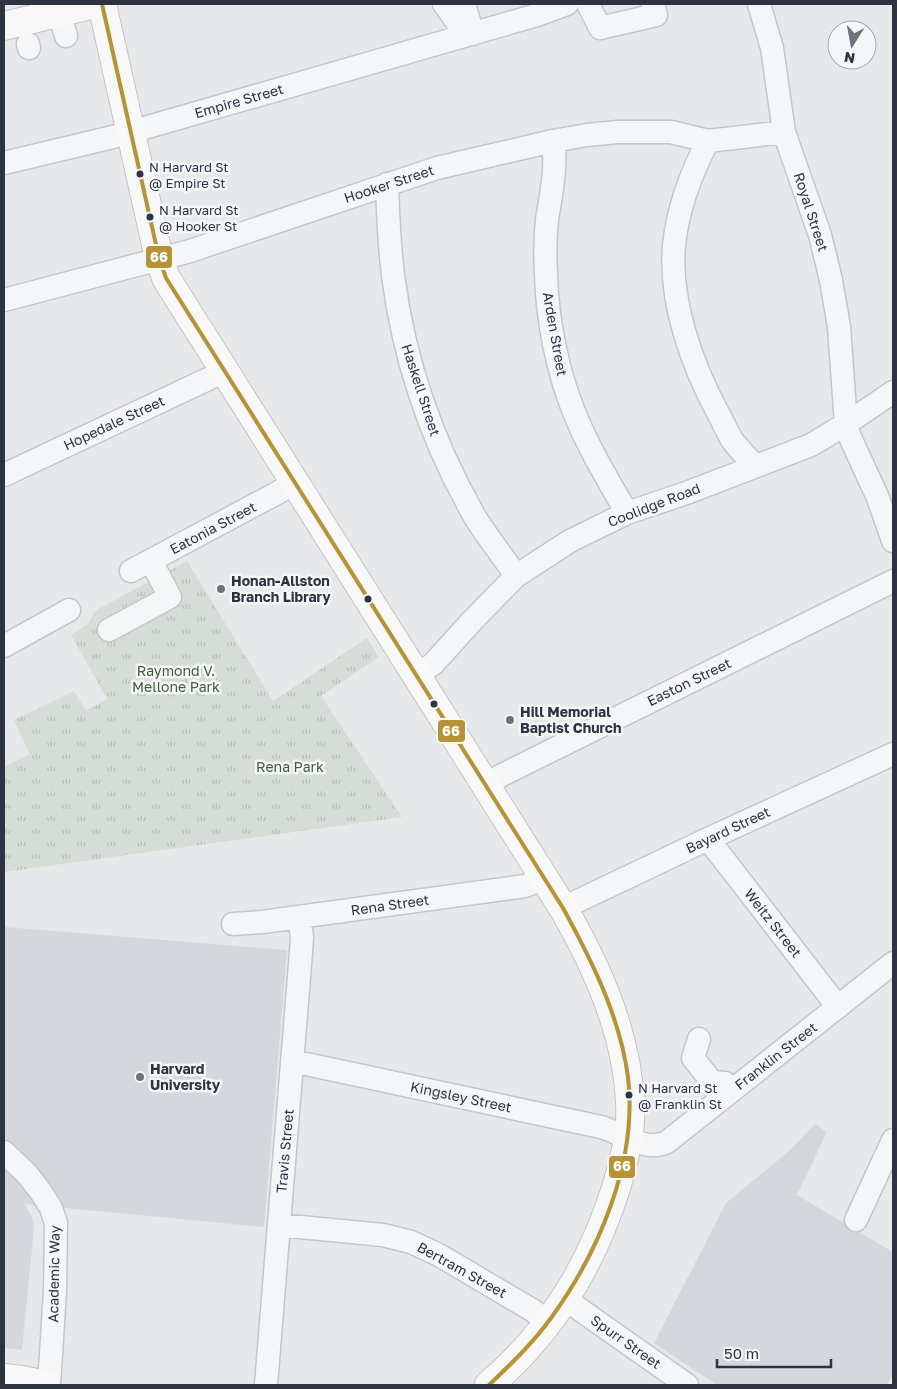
<svg xmlns="http://www.w3.org/2000/svg" width="897" height="1389" viewBox="0 0 897 1389" font-family="'Golos Text',sans-serif">
	<style>
		.built { fill: #d5d7dd }
		.park { fill: url(#park-tufts) }
		.lines { fill: none; stroke-linecap: round; stroke-linejoin: round }
		.minor-casing { stroke: #c4c6c8; stroke-width: 25 }
		.major-casing { stroke: #c2c4c7; stroke-width: 30 }
		.minor { stroke: #f5f6f7; stroke-width: 22 }
		.major { stroke: #f8f8f8; stroke-width: 28 }
		.bus-1-casing { stroke: #f4f6f8; stroke-width: 8 }
		.bus-1 { stroke: #b69334; stroke-width: 4 }
		.bus-dot { fill: #2e3342; stroke: #f4f6f8; stroke-width: 2 }
		.poi-dot { fill: #6e727d; stroke: #f4f6f8; stroke-width: 2 }
		.labels { text-anchor: middle; stroke-width: 5; stroke-linejoin: round; paint-order: stroke }
		.bus-label { font-size: 13px; fill: #2e3342; stroke: #f4f6f8; text-anchor: start }
		.street-label { font-size: 14px; fill: #2e3342; stroke: #f4f6f8 }
		.poi-label { font-size: 14px; font-weight: bold; fill: #2e3342; stroke: #f4f6f8; text-anchor: start }
		.park-label { font-size: 14px; fill: #3f5c3d; stroke: #f4f6f8 }
		.line-badge { stroke: #f4f6f8; stroke-width: 2 }
		.badge-label { font-size: 14px; text-anchor: middle; font-weight: bold; fill: #fff }
	</style>
	<defs>
		<pattern id="park-tufts" width="24" height="20" patternUnits="userSpaceOnUse" patternTransform="scale(1.25)"><rect width="24" height="20" fill="#d6ddd7"/><path d="M3 7l-1-3M5 7V3M7 7l1-3M15 17l-1-3M17 17v-4M19 17l1-3" fill="none" stroke="#b8beba"/></pattern>
	</defs>
	<rect width="100%" height="100%" fill="#e6e8ea"/>
	<path class="built" d="M 4,927 L 287,950 L 264,1227 L 24,1204 L 32,1217 L 34,1228 L 22,1350 L 4,1348 Z
		M 815,1124 L 827,1132 L 797,1195 L 893,1252 L 893,1374 L 887,1385 L 717,1385 L 654,1343 L 726,1203 L 789,1151 Z"/>
	<path class="park" d="M 187,561 L 273,701 L 367,638 L 379,657 L 321,696 L 402,817 L 4,872 L 4,767 L 30,754 L 14,720 L 74,691 L 86,711 L 107,699 L 71,635 L 88,624 L 95,611 Z"/>
	<g class="lines">
		<defs>
			<path id="minor" d="M 444,4 L 457,22 L 473,34
				M 464,4 L 473,34
				M 588,4 L 600,28 L 656,15 L 653,4
				M 759,4 L 772,48 L 784,132 L 820,235 L 831,280 L 839,327 L 846,424 L 849,435 L 878,498 L 893,541
				M 59,12 L 66,36
				M 28,44 L 29,48
				M 553,141 C 557,168 551,194 547,220 C 545,238 545,257 546,274 C 547,318 557,370 574,412 C 588,447 608,480 627,513
				M 708,141 C 691,173 678,209 674,245 C 669,301 692,365 718,413 C 723,422 727,432 732,440 C 739,449 747,457 755,466
				M 4,163 L 113,137 L 537,15 L 567,4
				M 387,184 C 388,214 389,245 393,275 C 404,361 432,442 475,517 C 487,537 503,556 516,576
				M 4,300 L 190,251 L 437,168 L 553,141 L 587,135 L 618,132 L 671,132 L 708,141 L 784,132
				M 4,475 L 206,380 L 224,371
				M 131,571 L 279,492 L 294,482
				M 109,630 L 170,597 L 151,561
				M 4,646 L 69,610
				M 416,675 L 433,664 L 472,621 L 516,576 L 570,541 L 627,513 L 689,492 L 811,445 L 846,424 L 893,392
				M 486,785 L 502,775 L 893,581
				M 708,839 L 838,1007
				M 563,908 L 708,839 L 893,754
				M 233,924 L 262,922 L 525,886 L 545,878
				M 699,1039 L 693,1058 L 712,1082 L 725,1083
				M 292,1061 L 601,1127 C 622,1133 646,1153 667,1142 L 893,963
				M 4,1152 L 27,1174 L 41,1192 L 51,1208 L 56,1223 L 55,1291 L 49,1385
				M 856,1220 L 893,1140
				M 279,1225 L 383,1235 L 411,1242 L 439,1255 L 532,1310 L 549,1322
				M 565,1299 L 687,1385
				M 266,1385 L 301,952 L 302,937 L 299,917"/>
			<path id="major" d="M 102,4 L 159,258 L 166,278 L 563,908 C 597,967 627,1033 630,1103 C 632,1132 624,1160 616,1188 C 591,1266 552,1331 489,1385
				M 4,26 L 95,4
				M 4,1378 L 22,1380 L 46,1385"/>
		</defs>
		<use href="#minor" class="minor-casing"/>
		<use href="#major" class="major-casing"/>
		<use href="#minor" class="minor"/>
		<use href="#major" class="major"/>
		<defs>
			<path id="bus-1" d="M 102,4 L 159,258 L 166,278 L 563,908 C 592,961 620,1017 628,1077 C 638,1161 599,1252 551,1318 C 533,1343 511,1364 489,1385"/>
		</defs>
		<use href="#bus-1" class="bus-1-casing"/>
		<use href="#bus-1" class="bus-1"/>
	</g>
	<g class="bus-dot">
		<circle cx="140" cy="174" r="4.5"/>
		<circle cx="150" cy="217" r="4.5"/>
		<circle cx="368" cy="599" r="4.5"/>
		<circle cx="434" cy="704" r="4.5"/>
		<circle cx="629" cy="1095" r="4.5"/>
	</g>
	<g class="poi-dot">
		<circle cx="221" cy="589" r="5"/>
		<circle cx="510" cy="720" r="5"/>
		<circle cx="140" cy="1077" r="5"/>
	</g>
	<g class="labels">
		<g class="bus-label">
			<text x="149" y="172">N Harvard St<tspan x="149" dy="16">@ Empire St</tspan></text>
			<text x="159" y="215">N Harvard St<tspan x="159" dy="16">@ Hooker St</tspan></text>
			<text x="638" y="1093">N Harvard St<tspan x="638" dy="16">@ Franklin St</tspan></text>
		</g>
		<g class="street-label">
			<text transform="translate(239 101) rotate(-16)" y="5">Empire Street</text>
			<text transform="translate(389 184) rotate(-18)" y="5">Hooker Street</text>
			<text transform="translate(811 212) rotate(72)" y="5">Royal Street</text>
			<text transform="translate(555 334) rotate(80)" y="5">Arden Street</text>
			<text transform="translate(421 390) rotate(72)" y="5">Haskell Street</text>
			<text transform="translate(114 423) rotate(-25)" y="5">Hopedale Street</text>
			<text transform="translate(654 505) rotate(-21)" y="5">Coolidge Road</text>
			<text transform="translate(213 528) rotate(-28)" y="5">Eatonia Street</text>
			<text transform="translate(689 682) rotate(-26)" y="5">Easton Street</text>
			<text transform="translate(728 830) rotate(-25)" y="5">Bayard Street</text>
			<text transform="translate(390 905) rotate(-8)" y="5">Rena Street</text>
			<text transform="translate(773 923) rotate(52)" y="5">Weitz Street</text>
			<text transform="translate(776 1056) rotate(-38)" y="5">Franklin Street</text>
			<text transform="translate(461 1097) rotate(12)" y="5">Kingsley Street</text>
			<text transform="translate(285 1151) rotate(-85)" y="5">Travis Street</text>
			<text transform="translate(462 1270) rotate(29)" y="5">Bertram Street</text>
			<text transform="translate(54 1274) rotate(-89)" y="5">Academic Way</text>
			<text transform="translate(626 1342) rotate(35)" y="5">Spurr Street</text>
		</g>
		<g class="poi-label">
			<text x="231" y="586">Honan-Allston<tspan x="231" dy="16">Branch Library</tspan></text>
			<text x="520" y="717">Hill Memorial<tspan x="520" dy="16">Baptist Church</tspan></text>
			<text x="150" y="1074">Harvard<tspan x="150" dy="16">University</tspan></text>
		</g>
		<g class="park-label">
			<text x="176" y="676">Raymond V.<tspan x="176" dy="16">Mellone Park</tspan></text>
			<text x="290" y="772">Rena Park</text>
		</g>
	</g>
	<g class="line-badge">
		<rect x="145" y="245" width="28" height="24" rx="5" fill="#b69334"/>
		<rect x="437" y="719" width="29" height="24" rx="5" fill="#b69334"/>
		<rect x="608" y="1155" width="28" height="24" rx="5" fill="#b69334"/>
	</g>
	<g class="badge-label">
		<text x="159" y="262">66</text>
		<text x="451" y="736">66</text>
		<text x="622" y="1171">66</text>
	</g>
	<rect width="897" height="1389" fill="none" stroke="#2e3342" stroke-width="10"/>
	<g transform="translate(852 45) rotate(191)"><circle r="24" fill="#f4f6f8" stroke="#a5a8af"/>
	<path d="M0-4L9 19L0 12L-9 19Z" fill="#6e727d"/>
	<text y="-8" font-size="14" font-weight="bold" text-anchor="middle" fill="#2e3342">N</text>
	</g>
	<path d="M717 1359v8h114v-8" fill="none" stroke="#2e3342" stroke-width="2.5"/>
	<text x="724" y="1359" font-size="15" fill="#2e3342" stroke="#f4f6f8" stroke-width="4" paint-order="stroke">50 m</text>
</svg>
